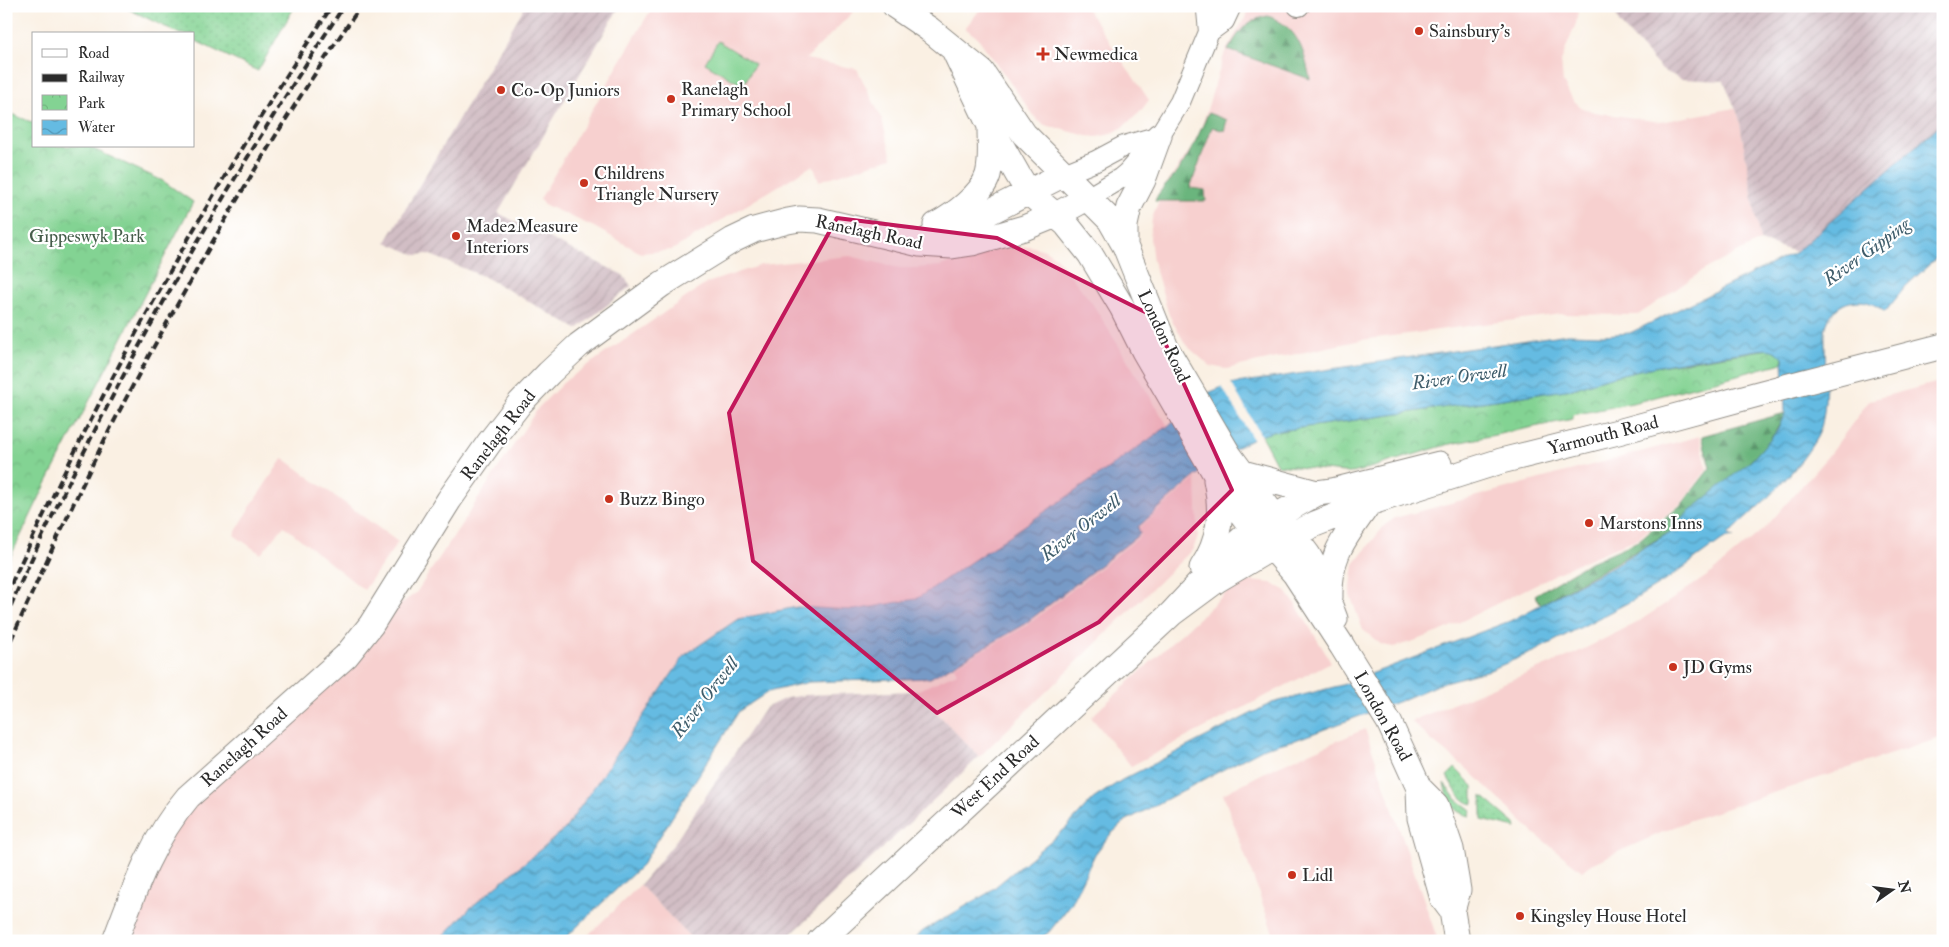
<svg xmlns="http://www.w3.org/2000/svg" width="1949" height="947" viewBox="0 0 1949 947" font-family="'IM FELL Double Pica',serif">
	<style>
		.built { fill: #f7d0cf }
		.industrial { fill: url(#industrial-furrows) }
		.grass { fill: url(#grass-dots); stroke: #577f5f }
		.forest { fill: url(#forest-firs); stroke: #4a7054 }
		.park { fill: url(#park-crowns); stroke: #577f5f }
		.pitch { fill: #83d393; stroke: #577f5f }
		.water { fill: url(#water-waves); stroke: #487386 }
		.pier { fill: #faf0e3 }
		.lines { fill: none; stroke-linecap: round; stroke-linejoin: round }
		.minor-casing { stroke: #928e87; stroke-width: 22 }
		.major-casing { stroke: #928e87; stroke-width: 27 }
		.minor { stroke: #fff; stroke-width: 20 }
		.major { stroke: #fff; stroke-width: 25 }
		.rail { stroke: #2b2b2b; stroke-width: 4; stroke-dasharray: 8 4; stroke-linecap: butt }
		.marked { fill: #c2185b; fill-opacity: 0.2; stroke: #c2185b; stroke-width: 4; stroke-linejoin: round }
		.poi-dot { fill: #c8321e; stroke: #fff; stroke-width: 2 }
		.labels { text-anchor: middle; stroke-width: 4.5; stroke-linejoin: round; paint-order: stroke }
		.poi-label { font-size: 18px; fill: #2b2b2b; stroke: #fff; text-anchor: start }
		.street-label { font-size: 18px; fill: #2b2b2b; stroke: #fff }
		.park-label { font-size: 18px; fill: #455d4a; stroke: #fff }
		.water-label { font-size: 19px; font-style: italic; fill: #3f5d6b; stroke: #fff }
	</style>
	<defs>
		<pattern id="industrial-furrows" width="10" height="10" patternUnits="userSpaceOnUse" patternTransform="scale(1.25)"><rect width="10" height="10" fill="#d2bec5"/><path d="M-1 1l2-2M0 10L10 0M9 11l2-2" fill="none" stroke="#b4a3a9"/></pattern>
		<pattern id="grass-dots" width="8" height="8" patternUnits="userSpaceOnUse" patternTransform="scale(1.25)"><rect width="8" height="8" fill="#83d393"/><path d="M2 2h.1M6 6h.1" fill="none" stroke="#71b57f" stroke-width="1.8" stroke-linecap="round"/></pattern>
		<pattern id="forest-firs" width="22" height="20" patternUnits="userSpaceOnUse" patternTransform="scale(1.25)"><rect width="22" height="20" fill="#6ab57d"/><path d="M5 1l3.5 6h-7zM16 11l3.5 6h-7z" fill="#579367"/></pattern>
		<pattern id="park-crowns" width="20" height="18" patternUnits="userSpaceOnUse" patternTransform="scale(1.25)"><rect width="20" height="18" fill="#83d393"/><path d="M2 6a3 3 0 1 1 6 0M12 15a3 3 0 1 1 6 0" fill="none" stroke="#71b57f"/></pattern>
		<pattern id="water-waves" width="16" height="10" patternUnits="userSpaceOnUse" patternTransform="scale(1.25)"><rect width="16" height="10" fill="#65bbe2"/><path d="M0 5q4-4 8 0t8 0" fill="none" stroke="#5398b7"/></pattern>
	</defs>
	<rect width="100%" height="100%" fill="#fff"/>
	<filter id="ink" filterUnits="userSpaceOnUse"><feTurbulence type="fractalNoise" baseFrequency=".02" numOctaves="2"/><feDisplacementMap in="SourceGraphic" scale="10" xChannelSelector="R" yChannelSelector="G"/><feConvolveMatrix kernelMatrix="1 2 1 2 8 2 1 2 1" color-interpolation-filters="sRGB"/></filter>
	<filter id="wash" filterUnits="userSpaceOnUse"><feTurbulence type="fractalNoise" baseFrequency=".0096" numOctaves="4" result="noise"/><feDisplacementMap in="SourceGraphic" scale="20" xChannelSelector="R" yChannelSelector="G"/><feGaussianBlur stdDeviation="1.12" result="paint"/><feColorMatrix in="noise" values="0 0 0 0 0 0 0 0 0 0 0 0 0 0 0 0 0 1.4 0 .05"/><feComposite in="paint" operator="in"/></filter>
	<g filter="url(#wash)">
		<rect width="100%" height="100%" fill="#faf0e3"/>
		<path class="built" d="M 653,6 L 843,6 L 853,12 L 806,59 L 857,69 L 881,117 L 892,158 L 819,181 L 813,165 L 672,250 L 641,253 L 594,227 L 543,204 L 540,199 Z
			M 983,6 L 1085,6 L 1149,100 L 1139,113 L 1123,127 L 1111,134 L 1097,137 L 1087,136 L 1045,125 L 1037,120 L 978,38 L 965,28 Z
			M 1249,6 L 1579,6 L 1576,23 L 1561,61 L 1563,82 L 1573,100 L 1582,108 L 1594,112 L 1660,122 L 1735,108 L 1739,117 L 1760,241 L 1704,270 L 1638,315 L 1561,314 L 1361,340 L 1226,369 L 1210,366 L 1186,345 L 1169,315 L 1153,261 L 1150,238 L 1152,219 L 1163,189 L 1192,147 L 1200,132 L 1225,52 L 1245,18 Z
			M 1030,246 L 1045,250 L 1057,258 L 1092,303 L 1168,426 L 1083,486 L 916,599 L 854,610 L 797,607 L 738,619 L 685,655 L 565,829 L 469,909 L 439,941 L 115,941 L 171,817 L 371,625 L 416,593 L 538,408 L 565,381 L 707,283 L 761,265 L 850,256 L 899,268 L 916,268 L 940,266 L 981,253 L 1016,247 Z
			M 1943,381 L 1943,737 L 1688,821 L 1595,862 L 1582,871 L 1535,834 L 1472,773 L 1431,740 L 1411,721 L 1572,655 L 1638,622 L 1713,572 L 1766,527 L 1828,456 L 1870,400 Z
			M 1700,436 L 1707,469 L 1682,502 L 1638,538 L 1574,565 L 1444,630 L 1417,640 L 1394,647 L 1382,645 L 1363,630 L 1350,595 L 1354,564 L 1385,525 L 1395,518 Z
			M 283,458 L 398,542 L 364,590 L 284,526 L 261,554 L 234,535 L 254,501 Z
			M 1196,478 L 1198,536 L 1193,549 L 979,757 L 916,691 L 957,673 L 954,666 L 1025,627 L 1141,536 L 1139,528 Z
			M 1249,581 L 1271,583 L 1285,590 L 1296,605 L 1331,662 L 1131,766 L 1091,717 L 1230,589 Z
			M 1365,729 L 1438,941 L 1276,941 L 1223,794 L 1271,769 Z
			M 640,885 L 694,941 L 582,941 Z"/>
		<path class="industrial" d="M 525,6 L 620,6 L 498,213 L 623,275 L 631,286 L 577,329 L 485,277 L 428,254 L 416,255 L 386,242 Z
			M 1613,6 L 1943,6 L 1943,122 L 1796,252 L 1760,241 L 1739,117 L 1724,81 L 1681,79 L 1662,70 L 1619,23 Z
			M 916,691 L 979,757 L 784,941 L 694,941 L 640,885 L 673,845 L 765,708 L 786,698 L 806,695 Z"/>
		<path class="grass" d="M 122,6 L 295,6 L 258,71 L 194,40 L 194,34 L 180,34 Z
			M 1455,768 L 1473,786 L 1473,804 C 1460,802 1453,786 1447,776 Z
			M 1444,783 L 1455,798 L 1471,810 L 1470,816 C 1450,811 1448,802 1444,783 Z
			M 1482,796 L 1515,824 L 1516,828 L 1482,820 Z"/>
		<path class="forest" d="M 1268,16 C 1298,27 1304,50 1310,79 L 1228,50 C 1241,30 1244,21 1268,16 Z
			M 1208,113 L 1227,120 L 1224,131 L 1212,127 L 1190,188 L 1205,190 L 1206,201 L 1155,201 C 1159,190 1167,185 1174,176 C 1189,157 1199,135 1208,113 Z
			M 1785,413 C 1771,449 1734,476 1705,501 C 1692,511 1684,516 1674,530 L 1541,604 L 1535,595 L 1588,563 L 1638,541 L 1682,504 L 1710,468 L 1702,436 Z"/>
		<path class="park" d="M 6,112 L 34,123 L 34,146 L 87,146 L 163,181 L 193,202 L 47,482 L 6,566 Z
			M 1769,349 L 1779,352 L 1783,358 L 1782,363 L 1637,402 L 1573,415 L 1573,419 L 1446,445 L 1353,473 L 1277,465 L 1261,435 L 1272,432 L 1573,389 L 1601,378 L 1635,370 Z"/>
		<path class="pitch" d="M 718,41 L 755,64 L 743,86 L 705,63 Z"/>
		<path class="water" d="M 1943,122 L 1943,252 L 1906,286 L 1885,312 C 1874,303 1864,299 1850,302 C 1841,304 1831,312 1828,321 C 1824,329 1825,338 1825,347 C 1826,369 1828,418 1817,437 C 1796,474 1759,506 1728,535 L 1734,537 L 1723,539 L 1669,578 L 1635,599 L 1535,651 L 1490,670 L 1444,682 L 1400,701 L 1298,739 L 1264,748 L 1125,821 L 1109,836 L 1095,854 L 1071,904 L 1049,932 L 1037,941 L 912,941 L 923,931 L 988,893 L 1066,828 L 1093,799 L 1122,780 L 1272,703 L 1342,685 L 1510,621 L 1611,567 L 1674,530 L 1683,517 L 1752,460 L 1777,431 L 1785,413 L 1783,358 C 1776,349 1769,349 1758,350 C 1696,360 1633,367 1573,389 L 1272,432 C 1220,448 1178,492 1138,527 L 1140,534 L 1022,626 L 930,678 L 809,682 L 768,692 L 739,711 L 642,865 L 562,941 L 439,941 L 469,909 L 565,829 L 685,655 L 738,619 L 797,607 L 854,610 L 916,599 L 1083,486 L 1168,426 L 1208,393 L 1230,384 L 1568,334 L 1604,335 L 1630,333 L 1796,252 Z"/>
		<path class="pier" d="M 1230,381 L 1262,437 L 1254,441 L 1221,385 Z"/>
	</g>
	<g filter="url(#ink)">
		<g class="lines">
			<defs>
				<path id="minor" d="M 1298,6 L 1299,6
					M 1209,32 L 1224,21 L 1231,6
					M 1064,174 L 1096,161 L 1124,146 L 1159,136
					M 1089,197 L 1121,178 L 1127,173 L 1159,136 L 1180,102 L 1209,32 L 1207,11 L 1209,6"/>
				<path id="major" d="M 895,6 L 929,29 L 982,72 L 1024,134 L 1110,220 L 1125,246 L 1166,348 L 1229,455 L 1274,516 L 1293,535 L 1308,555 L 1318,573 L 1335,619
					M 954,50 L 990,126 L 1018,175 L 1029,193 L 1066,224 L 1090,254 L 1122,307 L 1144,351 L 1227,494 L 1253,529 L 1272,547 L 1295,574 L 1342,646 L 1389,722 L 1419,788 L 1420,818 L 1443,899 L 1452,911 L 1457,941
					M 936,225 C 953,216 982,195 988,175 C 992,160 990,144 990,129
					M 930,238 L 956,229 L 1064,174
					M 1125,246 L 1125,225 L 1129,207 L 1143,180 L 1159,136
					M 1243,473 L 1317,493 L 1332,491 L 1439,464
					M 1202,568 C 1220,541 1223,513 1216,480
					M 1330,597 C 1329,553 1345,538 1369,503
					M 1171,614 L 1217,580 L 1293,535 L 1315,524 L 1369,503 L 1501,461 L 1618,432 L 1758,394 L 1943,346
					M 1419,788 L 1436,805 L 1451,849 L 1458,890 L 1452,911
					M 115,941 C 134,890 152,839 188,797 L 346,656 L 371,625 L 449,500 L 489,443 L 520,403 L 549,373 L 579,345 L 662,284 L 733,240 L 754,230 L 788,221 L 799,219 L 818,220 L 920,244 L 952,246 L 972,243 L 1024,228 L 1056,215 L 1089,197
					M 820,941 L 1171,614 L 1235,545 L 1253,529 L 1317,493"/>
			</defs>
			<use href="#minor" class="minor-casing"/>
			<use href="#major" class="major-casing"/>
			<use href="#minor" class="minor"/>
			<use href="#major" class="major"/>
			<path class="rail" d="M 6,595 C 100,391 207,193 332,6
				M 6,617 C 31,557 61,498 90,440 C 166,290 251,146 344,6
				M 6,651 C 26,607 45,563 66,520 C 102,441 143,365 186,289 C 240,192 297,97 361,6"/>
		</g>
	</g>
	<path class="marked" d="M 837,218 L 997,238 L 1153,316 L 1232,490 L 1099,622 L 937,713 L 753,561 L 729,413 Z"/>
	<g class="poi-dot">
		<circle cx="1419" cy="31" r="5"/>
		<path d="M1040.5 46.5h5v5h5v5h-5v5h-5v-5h-5v-5h5z"/>
		<circle cx="501" cy="90" r="5"/>
		<circle cx="671" cy="99" r="5"/>
		<circle cx="584" cy="183" r="5"/>
		<circle cx="456" cy="236" r="5"/>
		<circle cx="609" cy="499" r="5"/>
		<circle cx="1589" cy="523" r="5"/>
		<circle cx="1673" cy="667" r="5"/>
		<circle cx="1292" cy="875" r="5"/>
		<circle cx="1520" cy="916" r="5"/>
	</g>
	<g class="labels">
		<g class="poi-label">
			<text x="1429" y="37">Sainsbury's</text>
			<text x="1054" y="60">Newmedica</text>
			<text x="681" y="95">Ranelagh<tspan x="681" dy="21">Primary School</tspan></text>
			<text x="511" y="96">Co-Op Juniors</text>
			<text x="594" y="179">Childrens<tspan x="594" dy="21">Triangle Nursery</tspan></text>
			<text x="466" y="232">Made2Measure<tspan x="466" dy="21">Interiors</tspan></text>
			<text x="619" y="505">Buzz Bingo</text>
			<text x="1599" y="529">Marstons Inns</text>
			<text x="1683" y="673">JD Gyms</text>
			<text x="1302" y="881">Lidl</text>
			<text x="1530" y="922">Kingsley House Hotel</text>
		</g>
		<g class="street-label">
			<text transform="translate(869 232) rotate(12)" y="6">Ranelagh Road</text>
			<text transform="translate(1164 336) rotate(65)" y="6">London Road</text>
			<text transform="translate(498 435) rotate(-52)" y="6">Ranelagh Road</text>
			<text transform="translate(1603 435) rotate(-14)" y="6">Yarmouth Road</text>
			<text transform="translate(1383 716) rotate(61)" y="6">London Road</text>
			<text transform="translate(244 747) rotate(-42)" y="6">Ranelagh Road</text>
			<text transform="translate(995 777) rotate(-43)" y="6">West End Road</text>
		</g>
		<g class="park-label">
			<text x="87" y="242">Gippeswyk Park</text>
		</g>
		<g class="water-label">
			<text transform="translate(1866 251) rotate(-36)" y="7">River Gipping</text>
			<text transform="translate(1459 376) rotate(-8)" y="7">River Orwell</text>
			<text transform="translate(1080 527) rotate(-38)" y="7">River Orwell</text>
			<text transform="translate(704 697) rotate(-52)" y="7">River Orwell</text>
		</g>
	</g>
	<rect width="1949" height="947" fill="none" stroke="#fff" stroke-width="25"/>
	<rect x="32" y="32" width="162" height="115" fill="#ffffff" stroke="#aaaaaa"/>
	<rect x="42" y="49" width="25" height="8" fill="#ffffff" stroke="#aaaaaa"/>
	<text x="78" y="58" font-size="15" fill="#2b2b2b">Road</text>
	<rect x="42" y="74" width="25" height="8" fill="#2b2b2b" stroke="#aaaaaa"/>
	<text x="78" y="82" font-size="15" fill="#2b2b2b">Railway</text>
	<rect x="42" y="95" width="25" height="15" fill="url(#park-crowns)" stroke="#aaaaaa"/>
	<text x="78" y="108" font-size="15" fill="#2b2b2b">Park</text>
	<rect x="42" y="120" width="25" height="15" fill="url(#water-waves)" stroke="#aaaaaa"/>
	<text x="78" y="132" font-size="15" fill="#2b2b2b">Water</text>
	<g transform="translate(1892 890) rotate(76)" stroke="#ffffff" stroke-width="4" paint-order="stroke">
	<path d="M0-4L9 19L0 12L-9 19Z" fill="#2b2b2b"/>
	<text y="-8" font-size="14" font-weight="bold" text-anchor="middle" fill="#2b2b2b">N</text>
	</g>
</svg>
